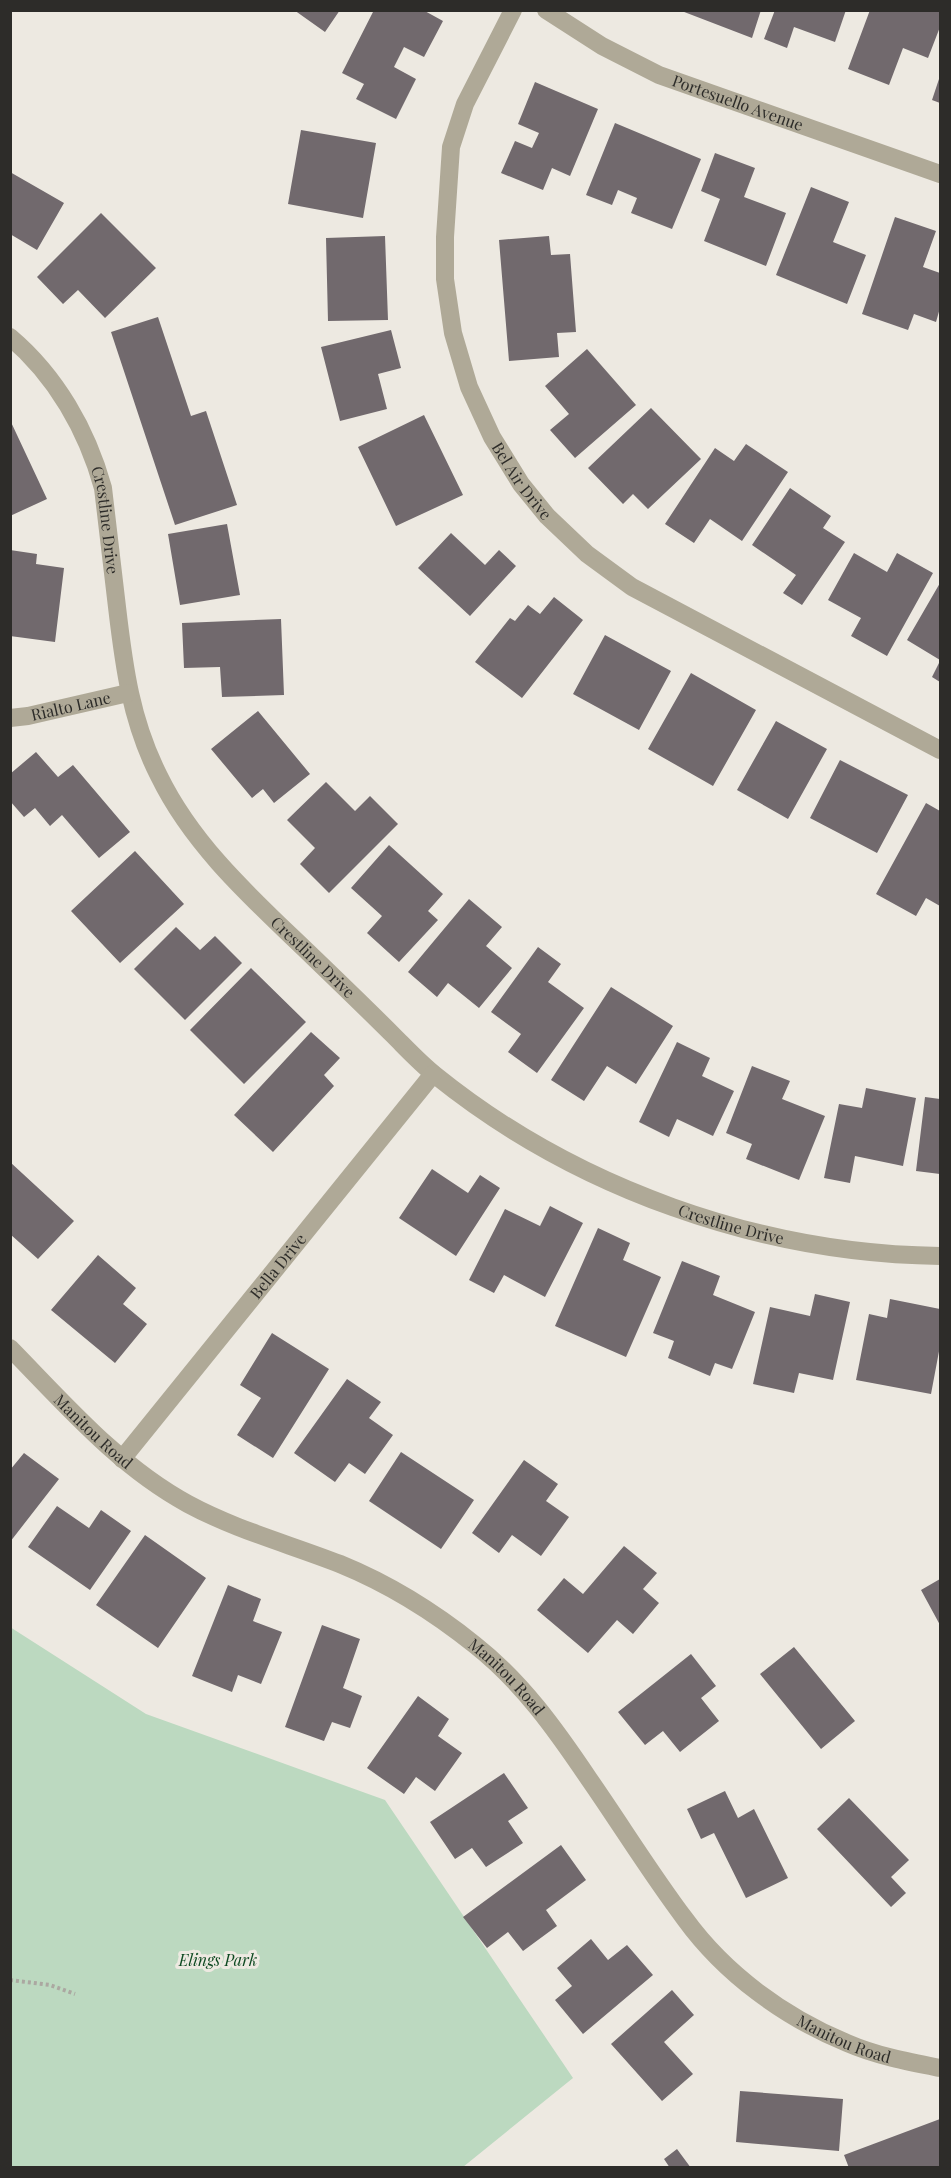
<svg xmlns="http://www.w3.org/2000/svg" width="951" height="2178" viewBox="0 0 951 2178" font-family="'Playfair Display',serif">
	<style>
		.green { fill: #bcd9c0 }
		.building { fill: #71696d }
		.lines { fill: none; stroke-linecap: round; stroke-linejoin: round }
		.path { stroke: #aba8a1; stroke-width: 4; stroke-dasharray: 3 3; stroke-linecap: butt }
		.minor { stroke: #afa997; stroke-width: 18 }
		.labels { text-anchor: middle; stroke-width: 6; stroke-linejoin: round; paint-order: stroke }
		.street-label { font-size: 16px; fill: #2d2c29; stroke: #ede9e1 }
		.park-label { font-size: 16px; font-style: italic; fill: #0e4921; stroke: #ede9e1 }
	</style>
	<rect width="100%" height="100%" fill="#ede9e1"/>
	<path class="green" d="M 10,1627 L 146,1714 L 385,1800 L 573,2078 L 463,2167 L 11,2167 Z"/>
	<path class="building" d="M 294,10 L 340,10 L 325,32 Z
		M 374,10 L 423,10 L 443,21 L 424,57 L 404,47 L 394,67 L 416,79 L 396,119 L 356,99 L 364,84 L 342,73 Z
		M 679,10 L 761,10 L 752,38 Z
		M 775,10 L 846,10 L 835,42 L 794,27 L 787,48 L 764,39 Z
		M 870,10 L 940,12 L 940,27 L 928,58 L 903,48 L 889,85 L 848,69 Z
		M 940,76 L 940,103 L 932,100 Z
		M 535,82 L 598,109 L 570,176 L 552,168 L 543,190 L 501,173 L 515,141 L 532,148 L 539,133 L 518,124 Z
		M 615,123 L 701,159 L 672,229 L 631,213 L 637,198 L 618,190 L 612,205 L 586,195 Z
		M 301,130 L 376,143 L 363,218 L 288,204 Z
		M 715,153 L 755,168 L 744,197 L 786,213 L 766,266 L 704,241 L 720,199 L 701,191 Z
		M 10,172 L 64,203 L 37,250 L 10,234 Z
		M 811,187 L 849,202 L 833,242 L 866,255 L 847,304 L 776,275 Z
		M 101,213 L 156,268 L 105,318 L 78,290 L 63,304 L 37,277 Z
		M 895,217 L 936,231 L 923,267 L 940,273 L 940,308 L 936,322 L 914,314 L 908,330 L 862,314 Z
		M 385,236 L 388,320 L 328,321 L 326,238 Z
		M 549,236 L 551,255 L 570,254 L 576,332 L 557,333 L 559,357 L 509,361 L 499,240 Z
		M 158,317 L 191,416 L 206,411 L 237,505 L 175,525 L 111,332 Z
		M 391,330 L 401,368 L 378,374 L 387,409 L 340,421 L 321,347 Z
		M 587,349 L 636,405 L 575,458 L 550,430 L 569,414 L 545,386 Z
		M 651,408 L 701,459 L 648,509 L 633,494 L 623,504 L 588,468 Z
		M 424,415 L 463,495 L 396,526 L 358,447 Z
		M 10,420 L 47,499 L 10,516 Z
		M 746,444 L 788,472 L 742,541 L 710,519 L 694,543 L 665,524 L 715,448 L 734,461 Z
		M 790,488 L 831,516 L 823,528 L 845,542 L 802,605 L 783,593 L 796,575 L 752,545 Z
		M 227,524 L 240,595 L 180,605 L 168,534 Z
		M 451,533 L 485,565 L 499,550 L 516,566 L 470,616 L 418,568 Z
		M 10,550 L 37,554 L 36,564 L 64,568 L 55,642 L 10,636 Z
		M 854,553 L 887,572 L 897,553 L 933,573 L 887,656 L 851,636 L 861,618 L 828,600 Z
		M 940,583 L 940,660 L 907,640 Z
		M 554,597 L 583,620 L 522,698 L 475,662 L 510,618 L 515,621 L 528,605 L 540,614 Z
		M 281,619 L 284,695 L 222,697 L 220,667 L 184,668 L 182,623 Z
		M 605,635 L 671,671 L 639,730 L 573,694 Z
		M 940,661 L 940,682 L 932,677 Z
		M 691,673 L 756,710 L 713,786 L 648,749 Z
		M 258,711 L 310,774 L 274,803 L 263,789 L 252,798 L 211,749 Z
		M 776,721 L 827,749 L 788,819 L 737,790 Z
		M 36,752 L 58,777 L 73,765 L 130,832 L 99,858 L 62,815 L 50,826 L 35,808 L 24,817 L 10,801 L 10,774 Z
		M 840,760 L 908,795 L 877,853 L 810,818 Z
		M 326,782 L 355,811 L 370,796 L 398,824 L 329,893 L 300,864 L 315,848 L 287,820 Z
		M 926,803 L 940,811 L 940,906 L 926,898 L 916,916 L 876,894 Z
		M 389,845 L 443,894 L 428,911 L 438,920 L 399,962 L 367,933 L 382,916 L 351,888 Z
		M 135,851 L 184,904 L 120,963 L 71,911 Z
		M 469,899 L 502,927 L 486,946 L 512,968 L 479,1008 L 448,983 L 437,997 L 408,972 Z
		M 176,927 L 200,950 L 215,936 L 242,963 L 185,1020 L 134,969 Z
		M 538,947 L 561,964 L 548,982 L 584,1008 L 537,1073 L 508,1052 L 521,1034 L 491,1012 Z
		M 251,968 L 306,1022 L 244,1084 L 190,1030 Z
		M 611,987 L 673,1026 L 636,1084 L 607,1066 L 584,1101 L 551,1080 Z
		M 311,1032 L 340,1058 L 324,1075 L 334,1086 L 273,1152 L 234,1115 Z
		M 677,1042 L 710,1058 L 702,1076 L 734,1091 L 713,1136 L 677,1119 L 669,1137 L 639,1122 Z
		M 752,1066 L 790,1081 L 782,1099 L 825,1116 L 799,1180 L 746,1159 L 752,1144 L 726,1133 Z
		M 866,1088 L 916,1098 L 903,1166 L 855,1156 L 850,1183 L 824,1178 L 839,1104 L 862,1108 Z
		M 925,1097 L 940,1099 L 940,1174 L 916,1171 Z
		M 10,1162 L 74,1221 L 38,1259 L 10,1234 Z
		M 432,1169 L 468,1193 L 480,1175 L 500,1188 L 456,1256 L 399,1218 Z
		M 550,1206 L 583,1223 L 545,1297 L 504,1275 L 494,1293 L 469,1280 L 505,1209 L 540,1226 Z
		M 598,1228 L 630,1243 L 623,1260 L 661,1277 L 626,1357 L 555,1326 Z
		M 98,1255 L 136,1288 L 123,1304 L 147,1324 L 115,1363 L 51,1310 Z
		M 682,1261 L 720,1276 L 713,1295 L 755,1312 L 732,1369 L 715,1363 L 710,1376 L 668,1358 L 674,1341 L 653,1333 Z
		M 815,1294 L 850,1302 L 833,1380 L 799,1373 L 794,1393 L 753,1384 L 770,1307 L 810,1316 Z
		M 890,1299 L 940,1309 L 940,1346 L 931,1394 L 856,1380 L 869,1314 L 887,1318 Z
		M 272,1333 L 329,1369 L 273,1458 L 237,1435 L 261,1398 L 240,1385 Z
		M 347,1379 L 381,1402 L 369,1418 L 393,1435 L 365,1474 L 349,1463 L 335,1482 L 294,1453 Z
		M 401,1452 L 474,1500 L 441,1549 L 369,1501 Z
		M 24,1453 L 59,1479 L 10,1542 L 10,1470 Z
		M 524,1460 L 558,1484 L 546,1501 L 569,1517 L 541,1556 L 512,1535 L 499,1553 L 472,1533 Z
		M 57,1506 L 89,1528 L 101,1510 L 131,1531 L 90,1590 L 28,1547 Z
		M 145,1535 L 206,1578 L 158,1648 L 96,1605 Z
		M 624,1546 L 657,1573 L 643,1589 L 659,1603 L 633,1634 L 617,1620 L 588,1653 L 537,1610 L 564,1578 L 583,1594 Z
		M 940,1579 L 940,1625 L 921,1590 Z
		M 228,1585 L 261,1599 L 253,1621 L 282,1632 L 261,1684 L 238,1675 L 232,1692 L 192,1676 Z
		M 322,1625 L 360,1639 L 343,1688 L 362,1696 L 350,1728 L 332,1722 L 324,1741 L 285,1727 Z
		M 794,1647 L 855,1721 L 821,1749 L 760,1674 Z
		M 691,1654 L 716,1686 L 701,1698 L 719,1721 L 680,1752 L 663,1731 L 645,1745 L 618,1712 Z
		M 418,1696 L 449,1719 L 438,1736 L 462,1753 L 435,1791 L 416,1777 L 404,1794 L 367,1768 Z
		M 504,1773 L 528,1808 L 508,1821 L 523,1843 L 486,1867 L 472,1848 L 455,1859 L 430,1822 Z
		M 725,1791 L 738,1818 L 754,1809 L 788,1878 L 746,1898 L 714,1833 L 701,1839 L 687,1809 Z
		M 849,1798 L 909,1860 L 891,1877 L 906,1893 L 891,1907 L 817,1829 Z
		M 561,1845 L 586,1880 L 546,1910 L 557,1926 L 523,1951 L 508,1932 L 487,1948 L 463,1917 Z
		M 591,1939 L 608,1960 L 627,1945 L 653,1975 L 583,2034 L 555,2000 L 572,1986 L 557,1968 Z
		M 672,1990 L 694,2015 L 664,2042 L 693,2074 L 662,2101 L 611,2044 Z
		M 740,2091 L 843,2099 L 839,2151 L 736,2142 Z
		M 940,2119 L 940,2168 L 849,2168 L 844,2155 Z
		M 677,2149 L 691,2168 L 670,2168 L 664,2159 Z"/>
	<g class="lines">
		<path class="path" d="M 10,1980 L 50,1985 L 75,1994"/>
		<g class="minor">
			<path id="s1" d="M 513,10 L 465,104 L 451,147 L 445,237 L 445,279 L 453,333 L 469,387 L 492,437 L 521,484 L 547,516 L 587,554 L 632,587 L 940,750"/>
			<path id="s2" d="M 546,10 L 602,46 L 659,75 L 940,174"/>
			<path id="s3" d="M 10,337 C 56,376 87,430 103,488 C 108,528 112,567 117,607 C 124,667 131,721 159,776 C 194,848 256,902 313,957 C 340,983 367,1009 394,1036 C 407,1049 420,1063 435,1075 C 575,1188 760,1254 940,1256"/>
			<path id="s4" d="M 10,718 L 28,716 L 128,693"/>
			<path id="s5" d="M 10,1348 C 65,1404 118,1466 188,1504 C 236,1530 289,1544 340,1564 C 389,1584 434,1612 475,1645 C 522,1682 556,1730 589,1779 C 621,1825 651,1874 685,1919 C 725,1974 784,2017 847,2043 C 877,2056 909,2062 940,2068"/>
			<path id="s6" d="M 122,1459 L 433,1074"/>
		</g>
	</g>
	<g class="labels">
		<g class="street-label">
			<text dy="6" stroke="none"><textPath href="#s2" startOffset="214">Portesuello Avenue</textPath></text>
			<text dy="6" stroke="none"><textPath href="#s1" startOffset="502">Bel Air Drive</textPath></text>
			<text dy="6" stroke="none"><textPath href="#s3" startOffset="212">Crestline Drive</textPath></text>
			<text dy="6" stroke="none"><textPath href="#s4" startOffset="62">Rialto Lane</textPath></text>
			<text dy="6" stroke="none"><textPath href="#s3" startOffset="714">Crestline Drive</textPath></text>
			<text dy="6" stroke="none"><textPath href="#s3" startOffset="1218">Crestline Drive</textPath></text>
			<text dy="6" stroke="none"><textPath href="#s6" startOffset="248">Bella Drive</textPath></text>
			<text dy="6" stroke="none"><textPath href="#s5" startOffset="118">Manitou Road</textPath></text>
			<text dy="6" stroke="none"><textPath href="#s5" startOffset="604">Manitou Road</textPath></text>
			<text dy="6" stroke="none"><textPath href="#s5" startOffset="1108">Manitou Road</textPath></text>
		</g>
		<g class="park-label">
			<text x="218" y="1966">Elings Park</text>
		</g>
	</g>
	<rect width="951" height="2178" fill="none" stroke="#2d2c29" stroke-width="24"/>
</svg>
